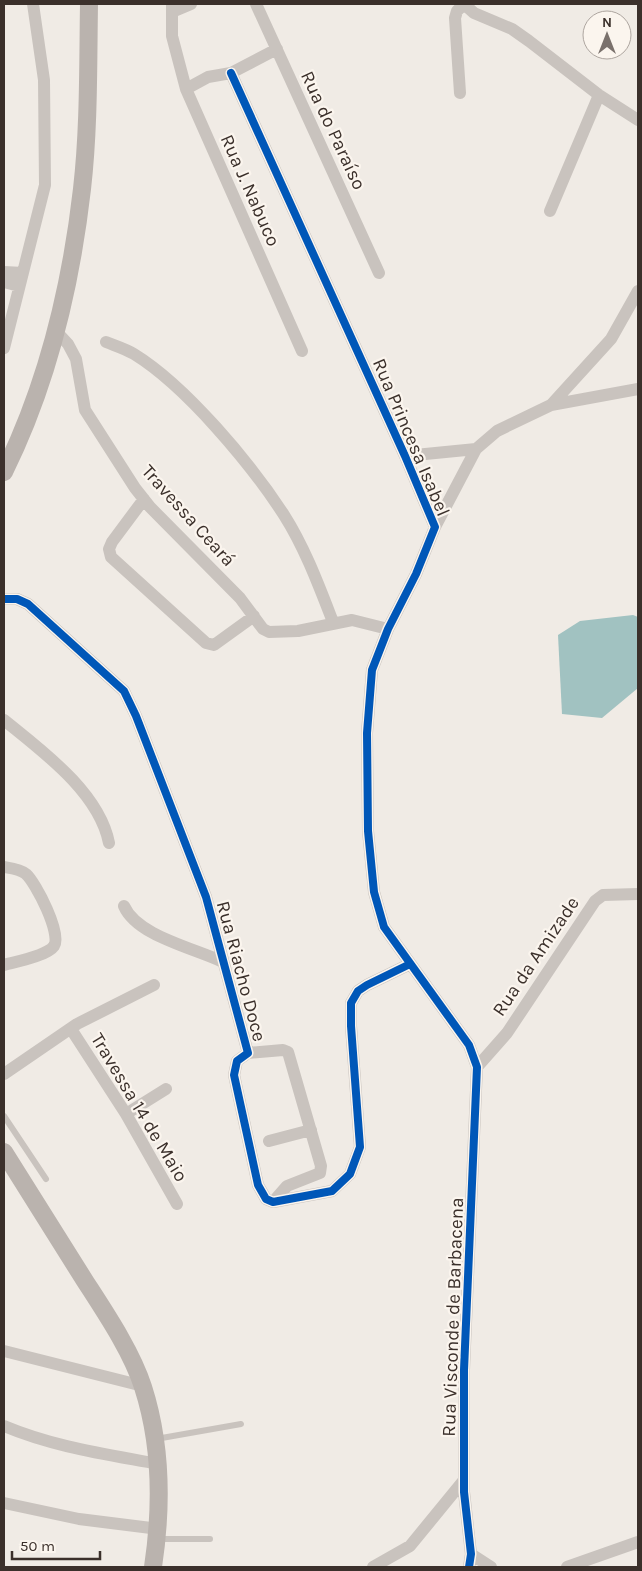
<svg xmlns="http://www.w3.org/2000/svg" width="642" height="1571" viewBox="0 0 642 1571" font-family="Karla,sans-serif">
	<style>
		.water { fill: #a1c2c1 }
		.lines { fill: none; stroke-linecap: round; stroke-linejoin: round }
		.lane { stroke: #c9c3be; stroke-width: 6 }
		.street { stroke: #c9c3be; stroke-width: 12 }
		.secondary { stroke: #bab3ae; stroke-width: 18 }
		.cycleway-casing { stroke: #fbf5ee; stroke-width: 11 }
		.cycleway { stroke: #0057b8; stroke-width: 8 }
		.labels { text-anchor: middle; stroke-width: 4.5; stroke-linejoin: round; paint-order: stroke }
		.street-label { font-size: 19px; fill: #3b302b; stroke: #fbf5ee }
	</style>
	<rect width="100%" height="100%" fill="#f0ebe5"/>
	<path class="water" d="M 633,615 L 638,617 L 638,688 L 602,718 L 562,714 L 558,635 L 580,621 Z"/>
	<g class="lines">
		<path class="lane" d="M 4,1116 L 46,1179
			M 156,1439 L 241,1424
			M 159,1539 L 210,1539"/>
		<path class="street" d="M 172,4 L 172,36 L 186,89 L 302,351
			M 256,4 L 379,273
			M 464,4 L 474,13 L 512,29 L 529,41 L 599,95 L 638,120
			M 172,12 L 191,4
			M 231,73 L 405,456 L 435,527 L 416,574 L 388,629 L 372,670 L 367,733 L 368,831 L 374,892 L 384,927 L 469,1045 L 477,1067 L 464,1370 L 464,1492 L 471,1554 L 469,1567
			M 186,89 L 208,77 L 231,73 L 277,49
			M 460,93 L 455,18 L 457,11 L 464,4
			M 550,211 L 599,95
			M 4,272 L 23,273
			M 4,282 L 19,286
			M 55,330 L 68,344 L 76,359 L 85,410 L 135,488 L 150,507 L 240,598 L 263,629 L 269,632 L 298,631 L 352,620 L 388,629
			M 106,342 C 116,346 126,349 134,354 C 186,386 251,464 284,515 C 305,548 319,586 333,622
			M 4,348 L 45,185 L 44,80 L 33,4
			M 551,405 L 611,339 L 638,291
			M 405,456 L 476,449
			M 144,499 L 112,542 L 109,549 L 111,557 L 206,643 L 214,645 L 254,616
			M 435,527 L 476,449 L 497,431 L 551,405 L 638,389
			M 4,599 L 17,599 L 28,604 L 124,691 L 136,716 L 206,897 L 248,1053 L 237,1061 L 234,1075 L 258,1185 L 266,1199 L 273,1202 L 332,1191 L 350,1174 L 360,1147 L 351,1026 L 351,1003 L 358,991 L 367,985 L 410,964
			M 4,720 C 42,751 99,792 109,843
			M 4,867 C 10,868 20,869 26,874 C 36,883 62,934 54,946 C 47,956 15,962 4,965
			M 124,906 C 137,936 194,948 223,962
			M 71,1029 L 126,1114 L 177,1204
			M 248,1053 L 283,1050 L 288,1052 L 321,1166 L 320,1173 L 287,1186 L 273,1202
			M 477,1067 L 507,1033 L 595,901 L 603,895 L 638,894
			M 4,1074 L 77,1024 L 154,985
			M 126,1114 L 166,1089
			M 269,1141 L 311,1130
			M 4,1351 L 143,1386
			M 4,1426 C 54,1447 105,1454 158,1464
			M 4,1503 L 79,1519 L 159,1529
			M 471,1554 L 491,1567
			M 373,1567 L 410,1546 L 464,1480
			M 567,1567 L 638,1542"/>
		<path class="secondary" d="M 4,472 C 47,385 71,285 82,189 C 89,128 88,65 89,4
			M 4,1152 C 31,1195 58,1238 85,1281 C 105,1312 132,1352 143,1387 C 162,1446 162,1507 153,1567"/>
		<defs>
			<path id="cycleway" d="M 231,73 L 405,456 L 435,527 L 416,574 L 388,629 L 372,670 L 367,733 L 368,831 L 374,892 L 384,927 L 469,1045 L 477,1067 L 464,1370 L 464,1492 L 471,1554 L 469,1567
				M 4,599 L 17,599 L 28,604 L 124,691 L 136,716 L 206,897 L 248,1053 L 237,1061 L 234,1075 L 258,1185 L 266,1199 L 273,1202 L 332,1191 L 350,1174 L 360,1147 L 351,1026 L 351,1003 L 358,991 L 367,985 L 410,964"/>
		</defs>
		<use href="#cycleway" class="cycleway-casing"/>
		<use href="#cycleway" class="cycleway"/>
	</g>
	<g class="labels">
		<g class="street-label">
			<text transform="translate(334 130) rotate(65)" y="7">Rua do Paraíso</text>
			<text transform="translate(251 190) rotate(66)" y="7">Rua J. Nabuco</text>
			<text transform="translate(412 437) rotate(67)" y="7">Rua Princesa Isabel</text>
			<text transform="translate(189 515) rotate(48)" y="7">Travessa Ceará</text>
			<text transform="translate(535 956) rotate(-56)" y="7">Rua da Amizade</text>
			<text transform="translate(242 971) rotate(75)" y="7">Rua Riacho Doce</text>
			<text transform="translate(140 1107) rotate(59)" y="7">Travessa 14 de Maio</text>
			<text transform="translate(452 1317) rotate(-88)" y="7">Rua Visconde de Barbacena</text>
		</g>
	</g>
	<rect width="642" height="1571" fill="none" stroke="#3b302b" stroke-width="10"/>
	<g transform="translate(607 35)"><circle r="24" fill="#fbf5ee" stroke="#aea6a0"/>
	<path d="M0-4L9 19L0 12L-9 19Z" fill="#7a716c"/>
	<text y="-8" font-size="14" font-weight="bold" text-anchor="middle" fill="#3b302b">N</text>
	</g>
	<path d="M12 1551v8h88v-8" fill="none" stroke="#3b302b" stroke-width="2.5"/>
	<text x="20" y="1551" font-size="15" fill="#3b302b" stroke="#fbf5ee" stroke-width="4" paint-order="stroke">50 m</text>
</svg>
